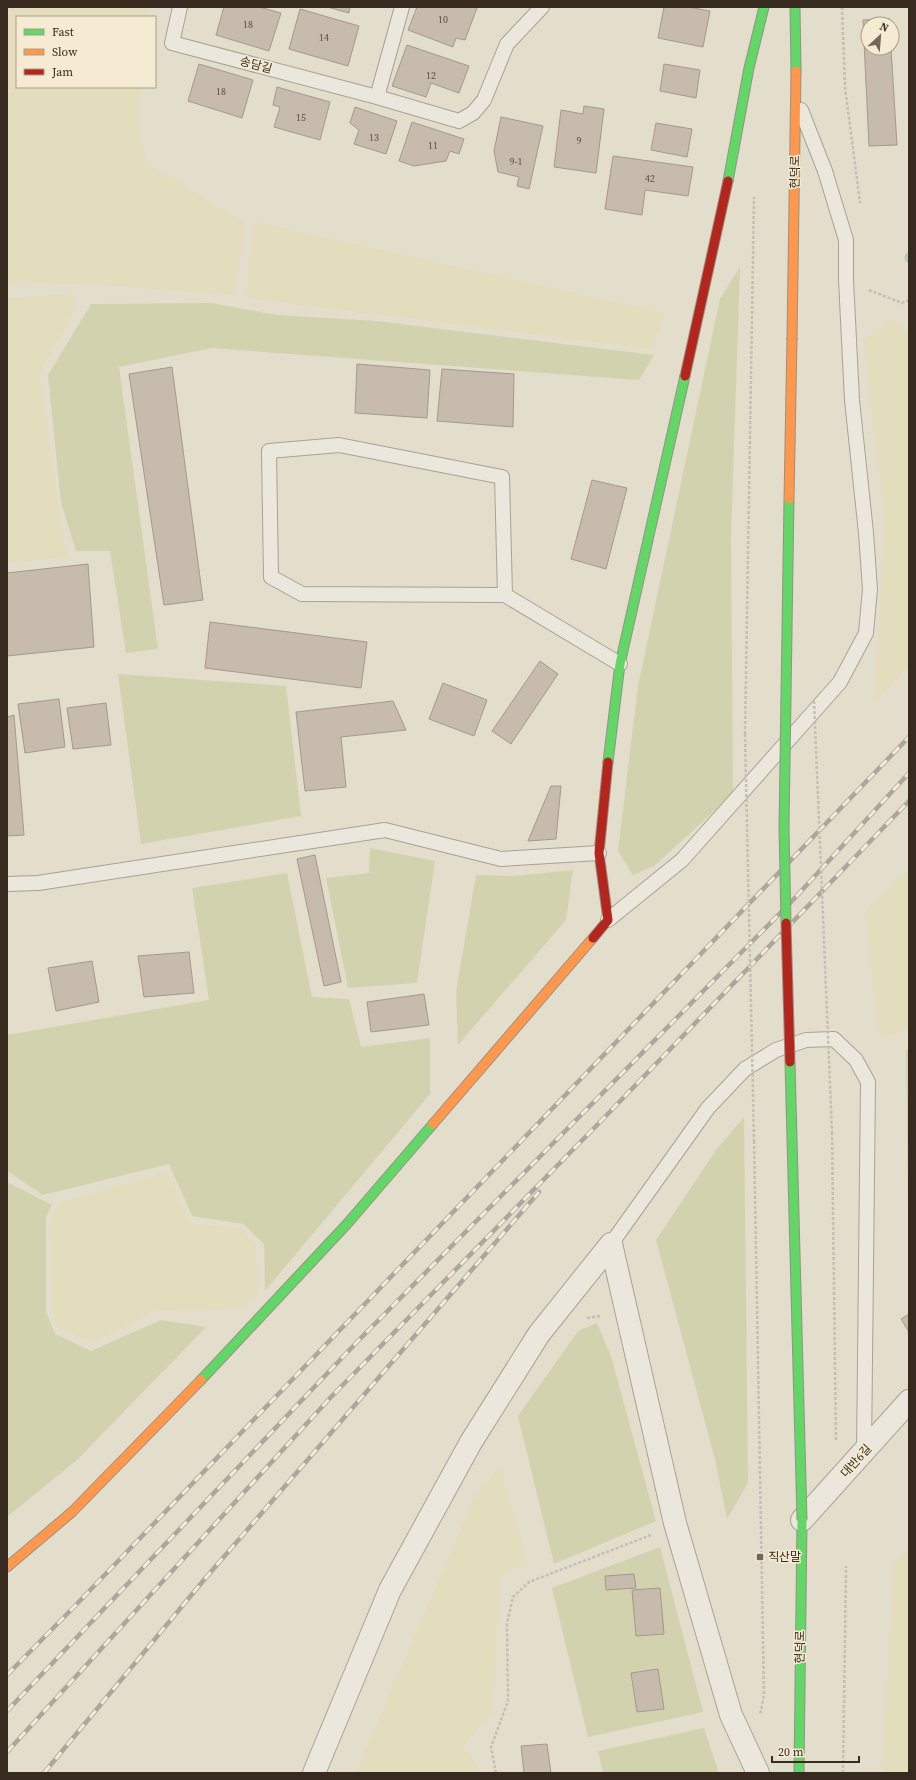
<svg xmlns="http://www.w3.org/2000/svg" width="916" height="1780" viewBox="0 0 916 1780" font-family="'Source Serif 4','Noto Sans KR',serif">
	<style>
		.farmland { fill: #e3dcbd }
		.green { fill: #d2d3ae }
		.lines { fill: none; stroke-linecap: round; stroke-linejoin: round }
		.stream { stroke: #b8c9bf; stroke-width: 9 }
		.building { fill: #c7bbad; stroke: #a3998c }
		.lane-casing { stroke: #a8a296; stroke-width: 16 }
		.street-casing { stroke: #a8a296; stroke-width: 24 }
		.fast-casing { stroke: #989185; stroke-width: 11 }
		.slow-casing { stroke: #989185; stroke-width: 11 }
		.jam-casing { stroke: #989185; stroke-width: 11 }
		.path { stroke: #c4beb5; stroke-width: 2.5; stroke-dasharray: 3 2; stroke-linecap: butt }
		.lane { stroke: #ece7dd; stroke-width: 14 }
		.street { stroke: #ece7dd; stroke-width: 22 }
		.fast { stroke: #63d668; stroke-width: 9 }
		.slow { stroke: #ff974d; stroke-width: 9 }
		.jam { stroke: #b3261e; stroke-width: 9 }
		.rail-casing { stroke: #aba79e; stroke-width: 4.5 }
		.rail { stroke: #f5ebd2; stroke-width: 3; stroke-dasharray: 9; stroke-linecap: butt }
		.fast-bridge-casing { stroke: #989185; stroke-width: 11; stroke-linecap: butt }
		.slow-bridge-casing { stroke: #989185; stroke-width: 11; stroke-linecap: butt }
		.jam-bridge-casing { stroke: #989185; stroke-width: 11; stroke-linecap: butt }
		.path-bridge { stroke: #c4beb5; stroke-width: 2.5; stroke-dasharray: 3 2; stroke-linecap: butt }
		.fast-bridge { stroke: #63d668; stroke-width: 9 }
		.slow-bridge { stroke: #ff974d; stroke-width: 9 }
		.jam-bridge { stroke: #b3261e; stroke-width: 9 }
		.poi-dot { fill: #73695b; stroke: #f5ebd2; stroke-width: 1.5 }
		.labels { text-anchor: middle; stroke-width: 3; stroke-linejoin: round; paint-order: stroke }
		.number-label { font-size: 10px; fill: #5b4e42 }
		.street-label { font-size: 12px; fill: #372a1e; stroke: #f5ebd2 }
		.poi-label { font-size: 12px; fill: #372a1e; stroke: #f5ebd2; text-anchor: start }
	</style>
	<rect width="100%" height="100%" fill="#e3ddcc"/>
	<path class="farmland" d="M 7,7 L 146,7 L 145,17 L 17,17 L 17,87 L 140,87 L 137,125 L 146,163 L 246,224 L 233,295 L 103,285 L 20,282 L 7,285 Z
		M 255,222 L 665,313 L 650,349 L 246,298 Z
		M 74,294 L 74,310 L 39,374 L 66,557 L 7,563 L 7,298 Z
		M 892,319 L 909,335 L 909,666 L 874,703 L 885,522 L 864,340 Z
		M 909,869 L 909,1028 L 880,1038 L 865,911 Z
		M 167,1172 L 190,1223 L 241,1229 L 256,1246 L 257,1292 L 240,1309 L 156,1310 L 94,1342 L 58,1328 L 53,1315 L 50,1221 L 60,1202 Z
		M 499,1466 L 527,1563 L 499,1576 L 492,1713 L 462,1747 L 484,1773 L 356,1773 L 474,1499 Z
		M 909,1548 L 909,1773 L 882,1773 L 895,1561 Z"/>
	<path class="green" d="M 740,267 L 731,537 L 733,794 L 654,866 L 633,875 L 618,851 L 638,686 L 720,299 Z
		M 211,303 L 277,315 L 376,321 L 654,355 L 639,380 L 212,348 L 119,367 L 158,649 L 126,653 L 110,551 L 76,551 L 61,503 L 48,375 L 91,304 Z
		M 118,674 L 286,686 L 301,816 L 141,844 Z
		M 370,848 L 435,861 L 417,983 L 348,988 L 326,878 L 369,873 Z
		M 573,870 L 566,920 L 458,1045 L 456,992 L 476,875 L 514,876 Z
		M 287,873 L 312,997 L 349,999 L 361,1047 L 430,1038 L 430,1094 L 265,1291 L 264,1244 L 243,1224 L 192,1216 L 169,1164 L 43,1195 L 7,1171 L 7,1035 L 209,1000 L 192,888 Z
		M 909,1049 L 909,1296 L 906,1050 Z
		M 744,1117 L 748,1483 L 727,1519 L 715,1459 L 656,1240 L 716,1150 Z
		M 7,1182 L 52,1205 L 46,1217 L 46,1312 L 55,1334 L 91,1351 L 161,1320 L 206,1327 L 78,1459 L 7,1517 Z
		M 597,1323 L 611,1356 L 656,1521 L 554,1564 L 518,1416 L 578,1331 Z
		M 660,1547 L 703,1712 L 588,1737 L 552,1588 Z
		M 704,1728 L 719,1773 L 603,1773 L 598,1751 Z"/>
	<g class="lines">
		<path class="stream" d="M 909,258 L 909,257"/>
	</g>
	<path class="building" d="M 224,7 L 259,7 L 281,13 L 269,51 L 216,35 Z
		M 327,7 L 350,7 L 349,13 Z
		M 417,7 L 474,7 L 477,8 L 465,40 L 456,38 L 453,47 L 408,30 Z
		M 664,7 L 688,7 L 710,11 L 703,47 L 658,38 Z
		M 300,9 L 359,26 L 348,66 L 289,49 Z
		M 890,19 L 890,24 L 868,24 L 868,48 L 891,48 L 897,145 L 869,146 L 863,20 Z
		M 407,45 L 469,66 L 459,93 L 431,83 L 426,97 L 392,86 Z
		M 199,64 L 253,80 L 242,118 L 188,101 Z
		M 664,64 L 700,70 L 696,98 L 660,91 Z
		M 277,87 L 330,102 L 320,140 L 274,127 L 280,107 L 273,105 Z
		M 584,106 L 604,109 L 596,173 L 554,167 L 561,110 L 583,114 Z
		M 355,107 L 397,121 L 386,154 L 354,144 L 359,130 L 350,123 Z
		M 501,117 L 543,126 L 529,189 L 517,186 L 519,177 L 498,172 L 494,151 Z
		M 412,122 L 464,139 L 459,154 L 450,151 L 446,161 L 414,166 L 399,161 Z
		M 656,123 L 692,129 L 687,157 L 651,150 Z
		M 613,156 L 693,167 L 688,196 L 645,190 L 642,215 L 605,209 Z
		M 357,364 L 430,370 L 427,418 L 355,413 Z
		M 172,367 L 203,600 L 164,605 L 129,374 Z
		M 442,369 L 514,374 L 513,427 L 437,421 Z
		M 592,480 L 627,488 L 606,569 L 571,559 Z
		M 88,564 L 94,647 L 7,656 L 7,573 Z
		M 210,622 L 367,642 L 361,688 L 205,668 Z
		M 540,661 L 558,674 L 511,744 L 492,731 Z
		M 443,683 L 487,700 L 474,736 L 429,719 Z
		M 59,699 L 65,747 L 25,753 L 18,704 Z
		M 393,701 L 406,730 L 341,737 L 346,787 L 305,791 L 296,712 Z
		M 106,703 L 111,745 L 73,749 L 67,708 Z
		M 14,715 L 24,835 L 7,836 L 7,717 Z
		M 551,786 L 561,786 L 556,839 L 528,841 Z
		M 315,855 L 341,982 L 324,986 L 297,859 Z
		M 189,952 L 194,993 L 144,997 L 138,956 Z
		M 92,961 L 99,1002 L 56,1011 L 48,968 Z
		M 424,994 L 429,1025 L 371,1032 L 367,1002 Z
		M 909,1314 L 909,1332 L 901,1319 Z
		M 634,1574 L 636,1588 L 606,1590 L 605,1576 Z
		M 660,1588 L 664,1634 L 636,1636 L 632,1590 Z
		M 658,1669 L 664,1709 L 637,1712 L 631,1673 Z
		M 547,1744 L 551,1773 L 524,1773 L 521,1746 Z"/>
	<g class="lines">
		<defs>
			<path id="lane" d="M 180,7 L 172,43 L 377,97 L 459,121 L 473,113 L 484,100 L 507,44 L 542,7
				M 377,97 L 402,7
				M 505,595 L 502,477 L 339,445 L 269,451 L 271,577 L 302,594 L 505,595 L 620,664
				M 7,884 L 38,883 L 385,830 L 501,859 L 599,853
				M 608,920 L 682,860 L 840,682 L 866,633 L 870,589 L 866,533 L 852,400 L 846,280 L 846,240 L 825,171 L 801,110
				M 611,1244 L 708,1108 L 745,1069 L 776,1050 L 806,1040 L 834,1039 L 856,1060 L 868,1082 L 864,1453"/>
			<path id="street" d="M 611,1244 L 675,1523 L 731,1715 L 758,1773
				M 802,1520 L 909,1401
				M 314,1773 L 390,1590 L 471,1442 L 539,1334 L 611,1244"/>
			<path id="fast" d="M 795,7 L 796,71
				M 728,181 L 749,68 L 764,7
				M 608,762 L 620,664 L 685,376
				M 201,1380 L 347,1224 L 433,1124
				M 799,1773 L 802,1520"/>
			<path id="slow" d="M 792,338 L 796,71
				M 433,1124 L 593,938
				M 7,1567 L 72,1512 L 201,1380"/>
			<path id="jam" d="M 685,376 L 728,181
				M 593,938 L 608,920 L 599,853 L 608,762"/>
		</defs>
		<use href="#lane" class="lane-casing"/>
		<use href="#street" class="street-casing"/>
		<use href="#fast" class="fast-casing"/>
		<use href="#slow" class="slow-casing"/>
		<use href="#jam" class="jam-casing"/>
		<path class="path" d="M 842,7 L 845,87 L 860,203
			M 869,290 L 902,303 L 909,300
			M 745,734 L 754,197
			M 832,1132 L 836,1442
			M 754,1141 L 764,1695 L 760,1715
			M 587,1318 L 600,1316 L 601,1317
			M 496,1773 L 491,1747 L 508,1701 L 507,1623 L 513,1597 L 529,1582 L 651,1535
			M 843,1773 L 846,1566"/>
		<use href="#lane" class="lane"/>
		<use href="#street" class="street"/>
		<use href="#fast" class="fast"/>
		<use href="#slow" class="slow"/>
		<use href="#jam" class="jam"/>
		<defs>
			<path id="rail" d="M 7,1675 L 72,1609 L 909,737
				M 7,1711 L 358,1341 L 793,900 L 909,773
				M 7,1752 L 331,1397 L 601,1121 L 909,801
				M 44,1773 L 203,1581 L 539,1192"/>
		</defs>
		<use href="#rail" class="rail-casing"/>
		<use href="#rail" class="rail"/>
		<defs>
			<path id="fast-bridge" d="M 786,923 L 784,828 L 789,499
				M 790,1062 L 802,1520"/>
			<path id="slow-bridge" d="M 789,499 L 792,338"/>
			<path id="jam-bridge" d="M 786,923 L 790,1062"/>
		</defs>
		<use href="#fast-bridge" class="fast-bridge-casing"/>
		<use href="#slow-bridge" class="slow-bridge-casing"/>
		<use href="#jam-bridge" class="jam-bridge-casing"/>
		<path class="path-bridge" d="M 814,701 L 832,1132
			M 745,734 L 754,1141"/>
		<use href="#fast-bridge" class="fast-bridge"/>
		<use href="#slow-bridge" class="slow-bridge"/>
		<use href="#jam-bridge" class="jam-bridge"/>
	</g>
	<rect class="poi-dot" x="756" y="1553" width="8" height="8" rx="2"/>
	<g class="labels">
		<g class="number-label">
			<text x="443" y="23">10</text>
			<text x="248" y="28">18</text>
			<text x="324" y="41">14</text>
			<text x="431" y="79">12</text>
			<text x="221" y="95">18</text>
			<text x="301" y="121">15</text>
			<text x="374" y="141">13</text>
			<text x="579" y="144">9</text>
			<text x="433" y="149">11</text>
			<text x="516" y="165">9-1</text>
			<text x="650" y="182">42</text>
		</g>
		<g class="street-label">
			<text transform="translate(256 65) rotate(15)" y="4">송담길</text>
			<text transform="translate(795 172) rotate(-89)" y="4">현덕로</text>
			<text transform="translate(856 1461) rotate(-48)" y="4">대반6길</text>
			<text transform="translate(800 1647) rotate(-89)" y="4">현덕로</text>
		</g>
		<g class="poi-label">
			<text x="768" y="1561">직산말</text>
		</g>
	</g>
	<rect width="916" height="1780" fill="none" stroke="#372a1e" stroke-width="16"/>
	<rect x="16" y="16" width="140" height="72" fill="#f5ebd2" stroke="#a99e8a"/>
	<rect x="24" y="29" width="20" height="6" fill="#63d668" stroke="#a99e8a"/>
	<text x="52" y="36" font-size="12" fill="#372a1e">Fast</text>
	<rect x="24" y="49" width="20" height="6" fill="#ff974d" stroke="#a99e8a"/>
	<text x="52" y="56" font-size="12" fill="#372a1e">Slow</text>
	<rect x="24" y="69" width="20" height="6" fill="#b3261e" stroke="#a99e8a"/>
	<text x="52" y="76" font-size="12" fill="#372a1e">Jam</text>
	<g transform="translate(880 36) rotate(26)"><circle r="19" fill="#f5ebd2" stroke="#a99e8a"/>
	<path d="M0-3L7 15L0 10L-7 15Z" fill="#73695b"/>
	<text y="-6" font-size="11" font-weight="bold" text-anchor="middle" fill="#372a1e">N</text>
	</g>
	<path d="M772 1756v6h87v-6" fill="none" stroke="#372a1e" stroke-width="2"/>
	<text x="778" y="1756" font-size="12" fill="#372a1e" stroke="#f5ebd2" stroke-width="3" paint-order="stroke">20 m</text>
</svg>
